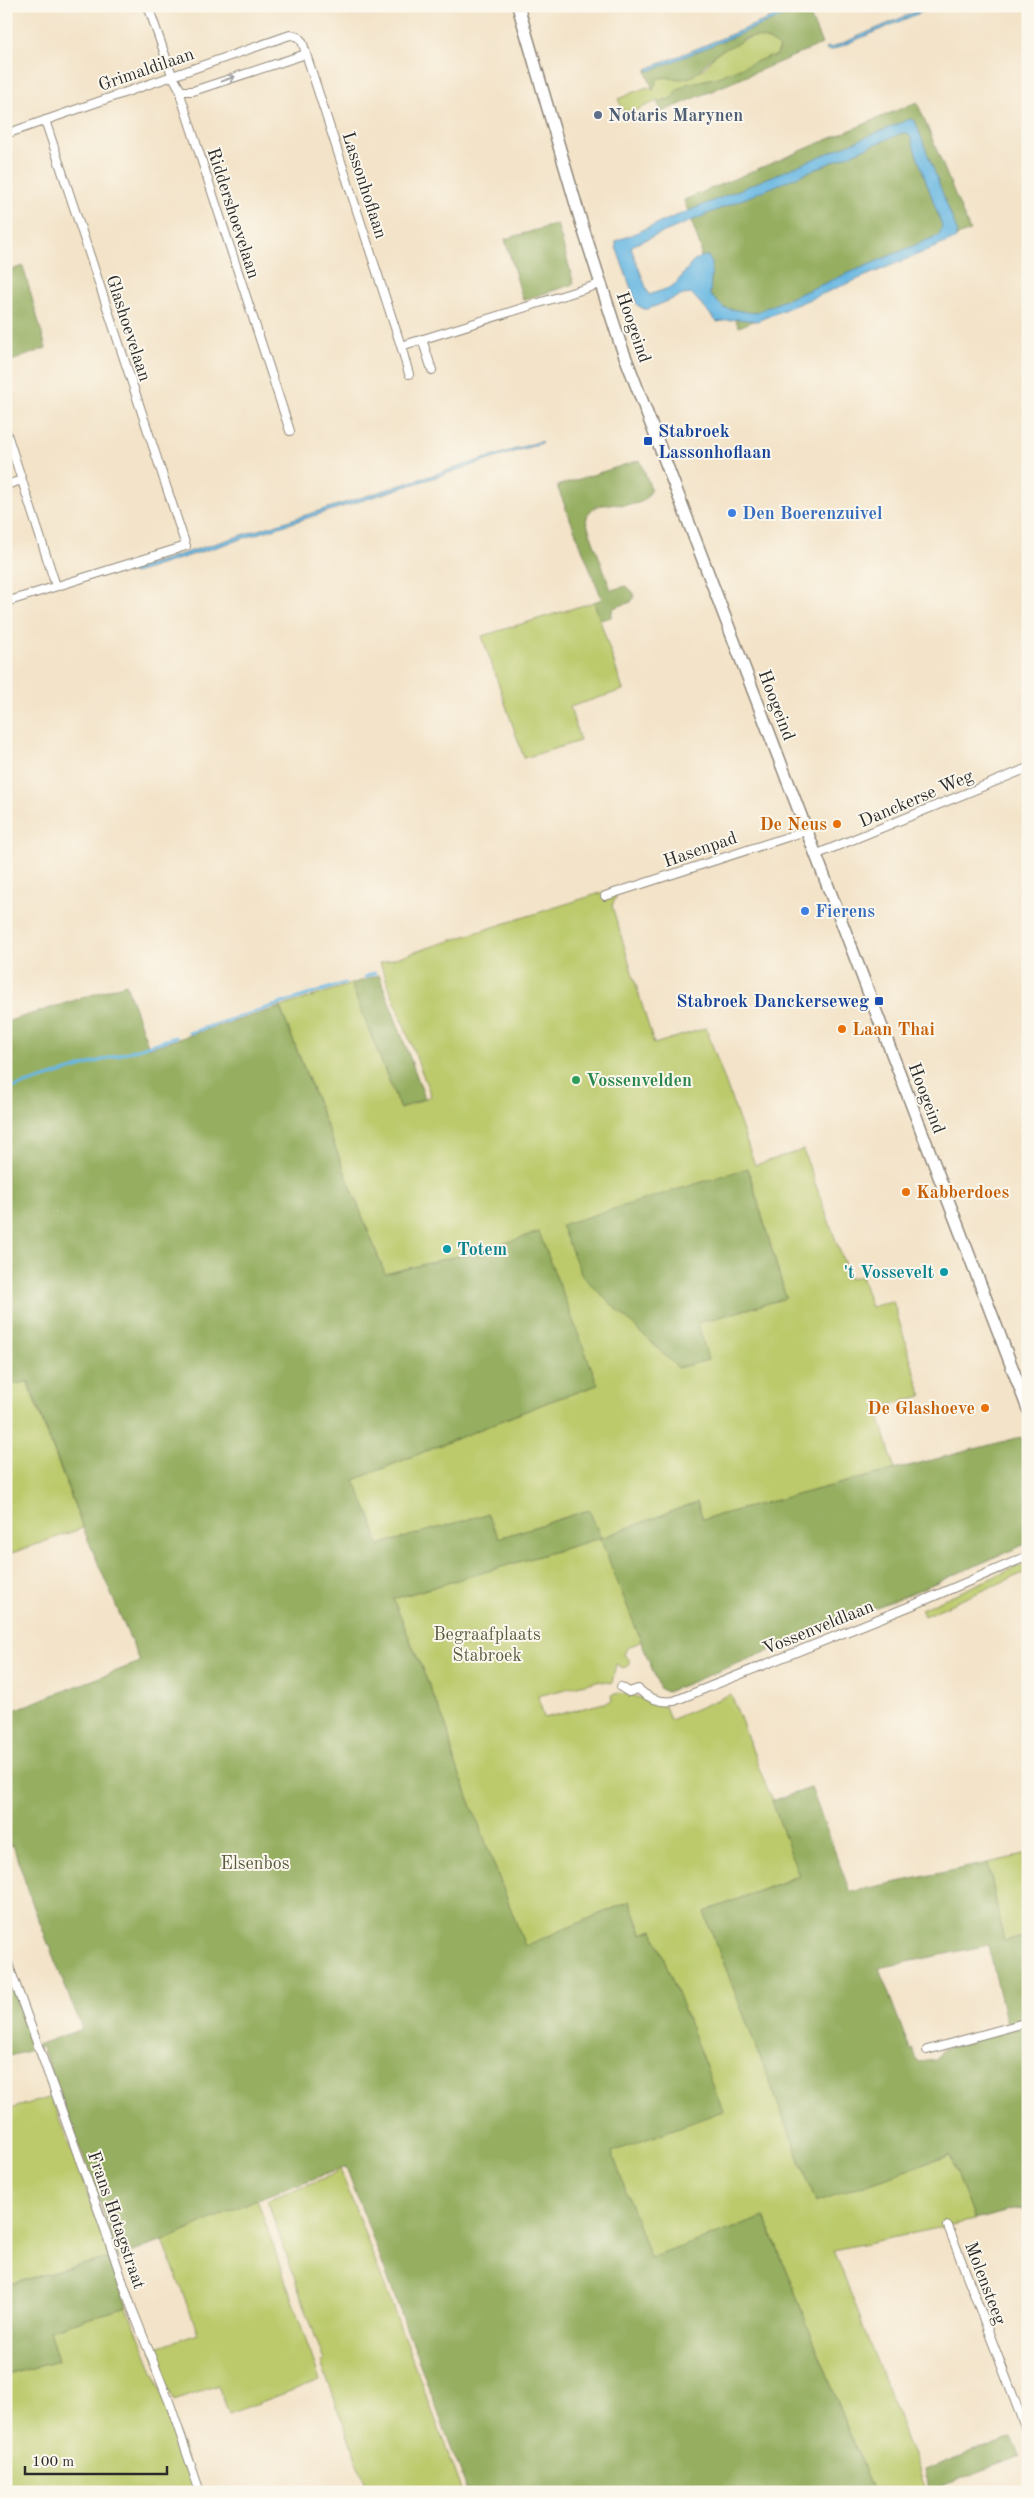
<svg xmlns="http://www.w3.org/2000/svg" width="1034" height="2498" viewBox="0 0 1034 2498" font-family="'Old Standard TT',serif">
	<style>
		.green { fill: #bcca6c; stroke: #747a4c; fill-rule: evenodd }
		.forest { fill: #95ae60; stroke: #606c46 }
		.water { fill: #68b7e2; stroke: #4a7186; fill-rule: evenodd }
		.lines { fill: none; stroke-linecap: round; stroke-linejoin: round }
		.stream { stroke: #68b7e2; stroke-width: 3 }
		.minor-casing { stroke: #8f877a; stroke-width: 10 }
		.secondary-casing { stroke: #8f877a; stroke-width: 14 }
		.minor { stroke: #fff; stroke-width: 8 }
		.secondary { stroke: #fff; stroke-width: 11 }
		.oneway { stroke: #a0a0a0 }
		.service-dot { fill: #5c6f8a; stroke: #fbf7ec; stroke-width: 2 }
		.transit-dot { fill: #1a4fb4; stroke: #fbf7ec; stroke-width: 2 }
		.shop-dot { fill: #3f7fe0; stroke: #fbf7ec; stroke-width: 2 }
		.food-dot { fill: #e8710a; stroke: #fbf7ec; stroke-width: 2 }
		.leisure-dot { fill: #2e9e5b; stroke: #fbf7ec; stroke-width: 2 }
		.culture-dot { fill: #0f9aa8; stroke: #fbf7ec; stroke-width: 2 }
		.labels { text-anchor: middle; stroke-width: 4; stroke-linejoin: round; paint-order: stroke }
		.street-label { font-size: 18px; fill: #2b2b2b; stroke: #fbf7ec }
		.service-label { font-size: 18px; font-weight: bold; fill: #4e5e75; stroke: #fbf7ec; text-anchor: start }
		.transit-label { font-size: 18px; font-weight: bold; fill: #164399; stroke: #fbf7ec; text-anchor: start }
		.shop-label { font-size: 18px; font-weight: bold; fill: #366cbe; stroke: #fbf7ec; text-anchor: start }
		.food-label { font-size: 18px; font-weight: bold; fill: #c56008; stroke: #fbf7ec; text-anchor: end }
		.leisure-label { font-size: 18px; font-weight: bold; fill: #27864d; stroke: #fbf7ec; text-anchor: start }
		.culture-label { font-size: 18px; font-weight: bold; fill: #0d838f; stroke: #fbf7ec; text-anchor: start }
		.park-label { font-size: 18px; fill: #565b3e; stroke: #fbf7ec }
	</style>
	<rect width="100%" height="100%" fill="#fbf7ec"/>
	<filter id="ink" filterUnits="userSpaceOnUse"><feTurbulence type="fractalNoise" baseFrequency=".02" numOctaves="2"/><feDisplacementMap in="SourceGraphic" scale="10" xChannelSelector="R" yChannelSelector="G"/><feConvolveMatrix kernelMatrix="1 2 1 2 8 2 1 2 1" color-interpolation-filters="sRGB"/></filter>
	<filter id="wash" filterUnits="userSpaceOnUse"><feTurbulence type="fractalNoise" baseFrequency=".0096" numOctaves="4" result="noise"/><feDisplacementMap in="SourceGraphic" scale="20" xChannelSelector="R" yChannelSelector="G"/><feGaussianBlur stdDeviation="1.12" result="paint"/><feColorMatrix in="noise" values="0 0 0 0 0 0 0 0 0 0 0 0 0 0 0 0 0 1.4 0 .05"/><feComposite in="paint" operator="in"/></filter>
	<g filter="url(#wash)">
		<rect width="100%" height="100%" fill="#f3e3c8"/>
		<path class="green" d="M 755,36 L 772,41 L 779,47 L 777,55 L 715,78 L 704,80 L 672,99 L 657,101 L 625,115 L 618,99 L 647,87 L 653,90 L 657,79 C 670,74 690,78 703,69 C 708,66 711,58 716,54 C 720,51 749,37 755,36 Z
			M 594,602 L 623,690 L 570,707 L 580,741 L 524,758 L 482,636 Z
			M 613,889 L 616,897 L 612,906 L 654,1044 L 706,1028 L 755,1165 L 803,1150 L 850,1279 L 861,1276 L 871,1307 L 893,1301 L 922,1396 L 877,1408 L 895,1470 L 703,1519 L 697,1502 L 601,1538 L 642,1641 L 627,1648 L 624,1655 L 629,1659 L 629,1665 L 623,1668 L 616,1664 L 612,1683 L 597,1681 L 538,1696 L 544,1718 L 612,1701 L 611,1695 L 620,1693 L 631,1695 L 665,1706 L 670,1720 L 731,1694 L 800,1875 L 704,1912 L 816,2201 L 951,2155 L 975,2220 L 834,2250 L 927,2492 L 873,2492 L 765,2217 L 650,2259 L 611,2152 L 643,1935 L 630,1901 L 525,1947 L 453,1757 L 448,1731 L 393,1599 L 600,1538 L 589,1510 L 499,1538 L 487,1514 L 378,1546 L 372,1521 L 354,1480 L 548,1402 L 597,1385 L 539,1233 L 489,1248 L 385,1274 L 280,1007 L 351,984 L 400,1109 L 431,1096 L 380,963 ZM 748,1168 L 786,1298 L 698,1323 Z
			M 27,1381 L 83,1528 L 6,1555 L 6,1387 Z
			M 1028,1562 L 1028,1571 L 924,1616 L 921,1609 Z
			M 1028,1854 L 1028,1936 L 1004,1941 L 988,1863 Z
			M 51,2097 L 111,2257 L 6,2285 L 6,2110 Z
			M 340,2169 L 463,2492 L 368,2492 L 321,2362 L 324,2361 L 267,2200 L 337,2173 L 336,2171 Z
			M 257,2199 L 320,2380 L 229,2414 L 218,2385 L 174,2401 L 151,2349 L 198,2333 L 163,2241 Z
			M 127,2307 L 167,2405 L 197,2492 L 6,2492 L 6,2375 L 58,2361 L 49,2330 Z"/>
		<path class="forest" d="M 799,6 L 806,6 L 822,44 L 662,112 L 657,101 L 672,99 L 675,92 L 686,84 L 715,78 L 770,56 L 774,57 L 777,55 L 779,47 C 769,38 759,36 745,38 C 736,46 727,47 717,53 C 706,60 702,73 688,78 C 677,81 667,75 657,79 L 653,90 L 646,71 Z
			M 917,102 L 970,231 L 739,327 L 736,321 L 713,306 L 700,269 L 701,249 L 684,200 Z
			M 557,224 L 574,284 L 523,300 L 505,239 Z
			M 23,266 L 46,348 L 9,362 L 6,354 L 6,272 Z
			M 640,460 L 651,489 C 642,522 592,487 586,521 L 611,590 L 626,586 L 634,593 L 634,597 L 631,602 L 613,608 L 611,617 L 600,620 L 594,602 L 602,599 L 557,486 Z
			M 379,975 L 425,1098 L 400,1109 L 351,984 Z
			M 126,984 L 149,1048 L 280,1007 L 385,1274 L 489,1248 L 539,1232 L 598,1385 L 548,1402 L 354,1480 L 372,1521 L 378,1545 L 487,1514 L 499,1538 L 589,1510 L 601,1538 L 697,1502 L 703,1519 L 1021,1437 L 1028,1454 L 1028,1543 L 912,1593 L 667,1692 L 660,1689 L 600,1538 L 393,1599 L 448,1731 L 453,1757 L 525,1946 L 630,1901 L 642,1934 L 653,1930 L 723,2111 L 612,2152 L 650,2258 L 765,2217 L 873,2492 L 468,2492 L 346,2167 L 257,2199 L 163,2241 L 117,2258 L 104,2214 L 42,2047 L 6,2057 L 6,1973 L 34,2046 L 82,2029 L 34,1908 L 13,1845 L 6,1847 L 6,1713 L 140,1662 L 83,1528 L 28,1381 L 6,1387 L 6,1022 Z
			M 748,1168 L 786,1298 L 698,1323 L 708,1360 L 678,1368 L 582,1276 L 561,1225 Z
			M 811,1788 L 850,1892 L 988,1863 L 1004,1941 L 1028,1936 L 1028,2018 L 1007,2024 L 988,1945 L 879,1968 L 910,2050 L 913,2049 L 918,2062 L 936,2060 L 943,2049 L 1028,2025 L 1028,2216 L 1026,2217 L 1022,2208 L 975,2220 L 950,2155 L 816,2202 L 704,1912 L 799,1876 L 772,1801 Z
			M 111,2257 L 127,2307 L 49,2330 L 58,2361 L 6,2375 L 6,2285 Z
			M 1012,2437 L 1020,2456 L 931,2490 L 924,2470 Z"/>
		<path class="water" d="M 800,6 L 808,6 L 650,71 L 647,69 Z
			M 929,6 L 936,6 L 830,51 L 826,49 L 827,47 L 831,48 Z
			M 910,119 L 915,121 L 957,231 L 955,239 L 757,321 L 737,319 L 717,322 L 692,294 L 683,295 L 648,309 L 644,309 L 637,305 L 616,247 L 616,241 ZM 902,133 L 907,133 L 910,136 L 942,226 L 939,235 L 754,313 L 724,308 L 710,295 L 712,263 L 708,256 C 692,255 685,275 675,284 C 669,289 656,292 649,295 L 631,248 L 633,245 Z
			M 541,441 L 542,443 L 132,574 L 131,570 Z"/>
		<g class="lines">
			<path class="stream" d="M 365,977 L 375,973
				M 189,1033 L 345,983
				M 6,1090 L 176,1037"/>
		</g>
	</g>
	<g filter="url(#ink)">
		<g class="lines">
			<defs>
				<path id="minor" d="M 148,6 L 172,75 L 181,91 L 181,97 L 290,431
					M 181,91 L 193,91 L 306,54
					M 6,134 L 290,35 C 302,36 303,43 306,54 L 401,346
					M 422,339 L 432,370
					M 409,374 L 401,346 L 600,284
					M 6,431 L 56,586
					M 6,485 L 22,480
					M 6,602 L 186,546 L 45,120
					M 815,855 L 1028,768
					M 605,896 L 806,831
					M 621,1687 L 629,1692 L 638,1689 C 649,1699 660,1703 674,1701 L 918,1603 L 1028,1556
					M 6,1958 L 100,2215 L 131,2306 L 170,2404 L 200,2492
					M 927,2050 L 1028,2022
					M 948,2226 L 1028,2435"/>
				<path id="secondary" d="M 518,6 L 582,225 L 620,343 L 1028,1409"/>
			</defs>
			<use href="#minor" class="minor-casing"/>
			<use href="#secondary" class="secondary-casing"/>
			<use href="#minor" class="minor"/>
			<use href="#secondary" class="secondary"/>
		</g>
		<defs><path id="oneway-shaft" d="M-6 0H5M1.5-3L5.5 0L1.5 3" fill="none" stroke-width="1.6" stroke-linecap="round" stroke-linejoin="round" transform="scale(1.25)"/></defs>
		<use class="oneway" href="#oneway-shaft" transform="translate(228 79) rotate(-19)"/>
	</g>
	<circle class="service-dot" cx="598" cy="115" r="5"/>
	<g class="transit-dot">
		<rect x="643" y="436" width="10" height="10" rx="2.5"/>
		<rect x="874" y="996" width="10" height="10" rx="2.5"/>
	</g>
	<g class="shop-dot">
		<circle cx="732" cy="513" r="5"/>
		<circle cx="805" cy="911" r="5"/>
	</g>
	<g class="food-dot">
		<circle cx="837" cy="824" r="5"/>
		<circle cx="842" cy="1029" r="5"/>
		<circle cx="906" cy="1192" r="5"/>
		<circle cx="985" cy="1408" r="5"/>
	</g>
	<circle class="leisure-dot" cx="576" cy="1080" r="5"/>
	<g class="culture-dot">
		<circle cx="447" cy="1249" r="5"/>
		<circle cx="944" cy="1272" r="5"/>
	</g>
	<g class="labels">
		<g class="street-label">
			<text transform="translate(146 69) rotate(-19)" y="6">Grimaldilaan</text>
			<text transform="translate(365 185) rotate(72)" y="6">Lassonhoflaan</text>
			<text transform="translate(234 213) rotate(72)" y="6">Riddershoevelaan</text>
			<text transform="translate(634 327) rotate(71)" y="6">Hoogeind</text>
			<text transform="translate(129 328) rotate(72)" y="6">Glashoevelaan</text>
			<text transform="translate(777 705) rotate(69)" y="6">Hoogeind</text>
			<text transform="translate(916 798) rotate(-23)" y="6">Danckerse Weg</text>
			<text transform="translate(700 849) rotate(-19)" y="6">Hasenpad</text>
			<text transform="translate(927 1098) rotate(69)" y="6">Hoogeind</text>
			<text transform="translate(818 1627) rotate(-22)" y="6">Vossenveldlaan</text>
			<text transform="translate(117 2220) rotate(71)" y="6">Frans Hotagstraat</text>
			<text transform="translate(986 2283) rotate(69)" y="6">Molensteeg</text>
		</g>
		<g class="service-label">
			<text x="608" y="121">Notaris Marynen</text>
		</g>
		<g class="transit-label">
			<text x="658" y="437">Stabroek<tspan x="658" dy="21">Lassonhoflaan</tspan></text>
			<text x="869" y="1007" text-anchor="end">Stabroek Danckerseweg</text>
		</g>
		<g class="shop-label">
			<text x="742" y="519">Den Boerenzuivel</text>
			<text x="815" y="917">Fierens</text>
		</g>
		<g class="food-label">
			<text x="827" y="830">De Neus</text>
			<text x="852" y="1035" text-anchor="start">Laan Thai</text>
			<text x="916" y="1198" text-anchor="start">Kabberdoes</text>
			<text x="975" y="1414">De Glashoeve</text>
		</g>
		<g class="leisure-label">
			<text x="586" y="1086">Vossenvelden</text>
		</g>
		<g class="culture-label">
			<text x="457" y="1255">Totem</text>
			<text x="934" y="1278" text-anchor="end">'t Vossevelt</text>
		</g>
		<g class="park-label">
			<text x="487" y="1640">Begraafplaats<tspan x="487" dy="21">Stabroek</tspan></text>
			<text x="255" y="1869">Elsenbos</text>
		</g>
	</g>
	<rect width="1034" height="2498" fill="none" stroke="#fbf7ec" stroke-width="25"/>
	<path d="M25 2466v8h142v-8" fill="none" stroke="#2b2b2b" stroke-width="2.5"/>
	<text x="32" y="2466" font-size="15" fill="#2b2b2b" stroke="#fbf7ec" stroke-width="4" paint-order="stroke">100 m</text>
</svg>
